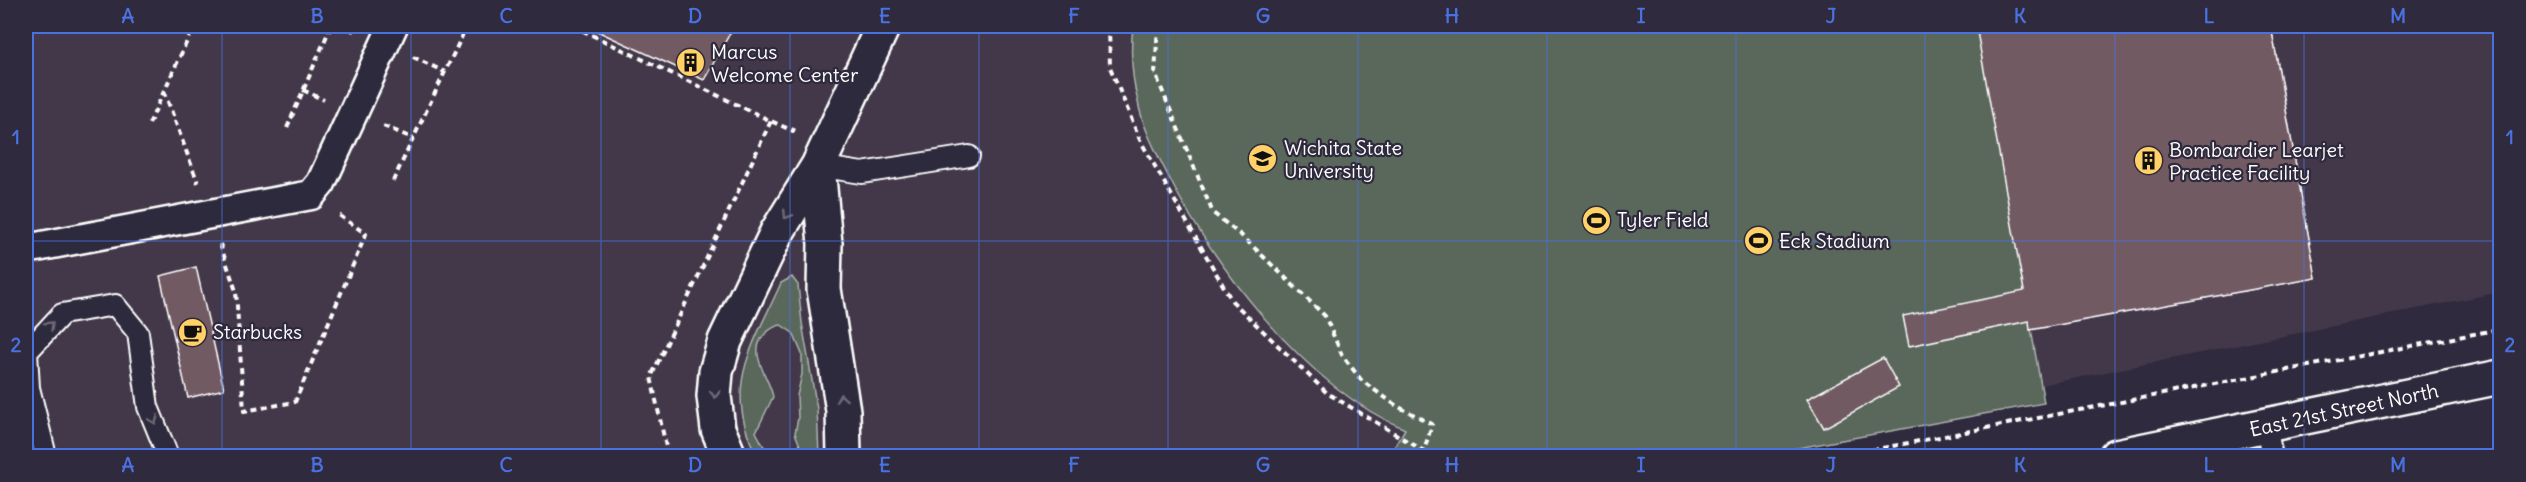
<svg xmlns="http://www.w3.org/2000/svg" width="2526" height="482" viewBox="0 0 2526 482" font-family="Delius,sans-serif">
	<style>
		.built { fill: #433849 }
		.green { fill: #5a675c; stroke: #acb3ae; stroke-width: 1.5 }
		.building { fill: #725a64; stroke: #fff; stroke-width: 1.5 }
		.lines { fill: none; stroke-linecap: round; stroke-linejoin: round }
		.service-casing { stroke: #fff; stroke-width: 24 }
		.pedestrian-casing { stroke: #fff; stroke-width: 33 }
		.minor-casing { stroke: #fff; stroke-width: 38 }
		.secondary-casing { stroke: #fff; stroke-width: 38 }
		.path { stroke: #fff; stroke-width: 4; stroke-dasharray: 6 4.5; stroke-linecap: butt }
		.service { stroke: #2f2a3d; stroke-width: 20 }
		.pedestrian { stroke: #2f2a3d; stroke-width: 28 }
		.minor { stroke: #2f2a3d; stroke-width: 33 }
		.secondary { stroke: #2f2a3d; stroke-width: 33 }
		.oneway { stroke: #6d6a77 }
		.grid { fill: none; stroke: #4a71e0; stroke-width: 1.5; stroke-opacity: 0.55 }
		.labels { text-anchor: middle; stroke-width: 4.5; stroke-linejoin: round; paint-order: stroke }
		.poi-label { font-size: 20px; fill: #fff; stroke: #2f2a3d; text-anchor: start }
		.street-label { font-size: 20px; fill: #fff; stroke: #2f2a3d }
		.neatline { fill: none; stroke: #4a71e0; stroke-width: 2 }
		.grid-label { font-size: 20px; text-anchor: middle; font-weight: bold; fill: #4a71e0 }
	</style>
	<rect width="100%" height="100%" fill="#2f2a3d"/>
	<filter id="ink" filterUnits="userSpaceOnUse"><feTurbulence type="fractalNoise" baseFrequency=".0167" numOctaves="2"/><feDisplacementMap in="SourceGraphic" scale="12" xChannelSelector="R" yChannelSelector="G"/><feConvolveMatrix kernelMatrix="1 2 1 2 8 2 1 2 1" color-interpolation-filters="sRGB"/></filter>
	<g filter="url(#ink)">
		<path class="built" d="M 26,26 L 2500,26 L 2500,292 L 1693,456 L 26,456 Z"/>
		<path class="green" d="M 1133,26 L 2271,26 L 2316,278 L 2031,329 L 2044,403 L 1755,456 L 1389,456 L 1405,429 C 1304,387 1210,261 1163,166 C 1153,146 1142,124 1138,102 C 1132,78 1130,51 1133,26 Z
			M 792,277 L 798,285 L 802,323 L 817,409 L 819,456 L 804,456 L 795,433 L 798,418 L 797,396 L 802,374 L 802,354 L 793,333 L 781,325 C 774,326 770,329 765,334 C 746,353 770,378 773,397 L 756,432 L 769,456 L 757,456 C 721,387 753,346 781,283 Z"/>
		<path class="building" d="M 586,26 L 734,26 L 704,80 Z
			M 1976,26 L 2271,26 L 2316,278 L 2030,330 L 2029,321 L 1909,346 L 1903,316 L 2024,291 Z
			M 196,267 L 224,389 L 188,398 L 160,276 Z
			M 1883,358 L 1899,387 L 1824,428 L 1807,399 Z"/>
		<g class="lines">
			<defs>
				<path id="service" d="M 818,166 L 862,173 L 969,156
					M 2266,426 L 2272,456
					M 46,456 L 29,388 L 27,352 L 62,314 L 115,305 L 138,333 L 148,407 L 168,456"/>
				<path id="pedestrian" d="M 26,249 L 311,195 L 321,183 L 393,26"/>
				<path id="minor" d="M 818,166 L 825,244 L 824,289 L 843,411 L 844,456
					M 729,456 L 718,429 L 714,396 L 716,372 L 725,341 L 777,232 L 818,166 L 883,26"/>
				<path id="secondary" d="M 2116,456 L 2500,377"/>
			</defs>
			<use href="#service" class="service-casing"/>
			<use href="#pedestrian" class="pedestrian-casing"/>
			<use href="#minor" class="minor-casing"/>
			<use href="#secondary" class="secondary-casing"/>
			<path class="path" d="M 341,26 L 354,31
				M 573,26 L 771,121 L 793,131 L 794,128
				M 1109,26 L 1110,67 L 1140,140 L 1232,301 L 1327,393 L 1424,451
				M 1158,26 L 1155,73 L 1213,213 L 1242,236 L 1325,316 L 1342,355 L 1362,381 L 1397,406 L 1432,424 L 1424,451
				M 413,57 L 445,72
				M 303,90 L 324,100
				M 164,91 L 198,183
				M 149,124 L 194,26
				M 383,126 L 413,138
				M 287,128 L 331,26
				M 393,181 L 463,34
				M 220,244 L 236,291 L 244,411 L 295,402 L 366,234 L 339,215
				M 26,288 L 26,295
				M 668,456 L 651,377 L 771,121
				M 1366,456 L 1422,451
				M 1841,456 L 2500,329"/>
			<use href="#service" class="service"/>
			<use href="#pedestrian" class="pedestrian"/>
			<use href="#minor" class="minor"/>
			<use href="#secondary" class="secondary"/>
		</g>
		<defs><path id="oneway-chevron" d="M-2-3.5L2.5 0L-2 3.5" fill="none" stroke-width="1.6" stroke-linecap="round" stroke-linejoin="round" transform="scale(1.5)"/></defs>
		<g class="oneway">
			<use href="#oneway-chevron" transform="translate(787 215) rotate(122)"/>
			<use href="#oneway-chevron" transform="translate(50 325) rotate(-44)"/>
			<use href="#oneway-chevron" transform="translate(715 394) rotate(91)"/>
			<use href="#oneway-chevron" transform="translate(841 398) rotate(-99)"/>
			<use href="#oneway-chevron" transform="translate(154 420) rotate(68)"/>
		</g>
	</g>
	<path class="grid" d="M 222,26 L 222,456M 411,26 L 411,456M 601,26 L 601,456M 790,26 L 790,456M 979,26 L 979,456M 1168,26 L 1168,456M 1358,26 L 1358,456M 1547,26 L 1547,456M 1736,26 L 1736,456M 1925,26 L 1925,456M 2115,26 L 2115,456M 2304,26 L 2304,456M 26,241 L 2500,241"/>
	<defs>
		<symbol id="building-disc" viewBox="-11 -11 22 22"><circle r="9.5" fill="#ffd166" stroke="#2f2a3d"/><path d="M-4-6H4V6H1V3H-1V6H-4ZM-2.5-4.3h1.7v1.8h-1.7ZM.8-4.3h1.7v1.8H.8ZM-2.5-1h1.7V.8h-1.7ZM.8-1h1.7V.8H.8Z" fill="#111"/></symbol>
		<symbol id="university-disc" viewBox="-11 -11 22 22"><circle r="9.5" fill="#ffd166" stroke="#2f2a3d"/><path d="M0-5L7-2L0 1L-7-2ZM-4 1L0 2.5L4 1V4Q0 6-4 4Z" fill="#111"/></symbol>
		<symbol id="stadium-disc" viewBox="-11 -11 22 22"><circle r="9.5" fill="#ffd166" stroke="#2f2a3d"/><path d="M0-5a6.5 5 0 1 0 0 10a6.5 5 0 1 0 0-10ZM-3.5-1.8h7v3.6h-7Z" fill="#111"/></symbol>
		<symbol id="cafe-disc" viewBox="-11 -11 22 22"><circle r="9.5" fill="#ffd166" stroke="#2f2a3d"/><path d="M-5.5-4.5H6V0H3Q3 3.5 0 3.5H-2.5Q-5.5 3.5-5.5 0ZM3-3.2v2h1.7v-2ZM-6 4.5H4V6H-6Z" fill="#111"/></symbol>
	</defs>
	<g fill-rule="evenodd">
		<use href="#building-disc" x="674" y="46" width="33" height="33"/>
		<use href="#university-disc" x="1246" y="142" width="33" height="33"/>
		<use href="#building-disc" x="2132" y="144" width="33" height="33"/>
		<use href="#stadium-disc" x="1580" y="204" width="33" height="33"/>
		<use href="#stadium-disc" x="1742" y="224" width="33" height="33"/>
		<use href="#cafe-disc" x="176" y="316" width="33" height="33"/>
	</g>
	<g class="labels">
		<g class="poi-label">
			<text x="711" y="59">Marcus<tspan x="711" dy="23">Welcome Center</tspan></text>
			<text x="1284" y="155">Wichita State<tspan x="1284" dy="23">University</tspan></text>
			<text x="2169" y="157">Bombardier Learjet<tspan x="2169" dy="23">Practice Facility</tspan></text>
			<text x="1617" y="227">Tyler Field</text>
			<text x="1779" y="248">Eck Stadium</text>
			<text x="213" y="339">Starbucks</text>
		</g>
		<g class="street-label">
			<text transform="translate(2344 410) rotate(-12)" y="7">East 21st Street North</text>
		</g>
	</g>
	<rect width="2526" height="482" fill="none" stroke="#2f2a3d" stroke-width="66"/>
	<rect x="33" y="33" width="2460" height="416" class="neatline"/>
	<g class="grid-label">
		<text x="128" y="23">A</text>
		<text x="317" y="23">B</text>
		<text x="506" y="23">C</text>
		<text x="695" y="23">D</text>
		<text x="885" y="23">E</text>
		<text x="1074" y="23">F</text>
		<text x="1263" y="23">G</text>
		<text x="1452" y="23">H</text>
		<text x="1641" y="23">I</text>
		<text x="1831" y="23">J</text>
		<text x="2020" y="23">K</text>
		<text x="2209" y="23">L</text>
		<text x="2398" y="23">M</text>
		<text x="16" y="144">1</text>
		<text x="2510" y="144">1</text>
		<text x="16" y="352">2</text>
		<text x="2510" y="352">2</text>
		<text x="128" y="472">A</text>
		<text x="317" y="472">B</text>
		<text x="506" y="472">C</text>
		<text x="695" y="472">D</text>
		<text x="885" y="472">E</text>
		<text x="1074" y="472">F</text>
		<text x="1263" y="472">G</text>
		<text x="1452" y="472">H</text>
		<text x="1641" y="472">I</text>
		<text x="1831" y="472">J</text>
		<text x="2020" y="472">K</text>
		<text x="2209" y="472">L</text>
		<text x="2398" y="472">M</text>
	</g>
</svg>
